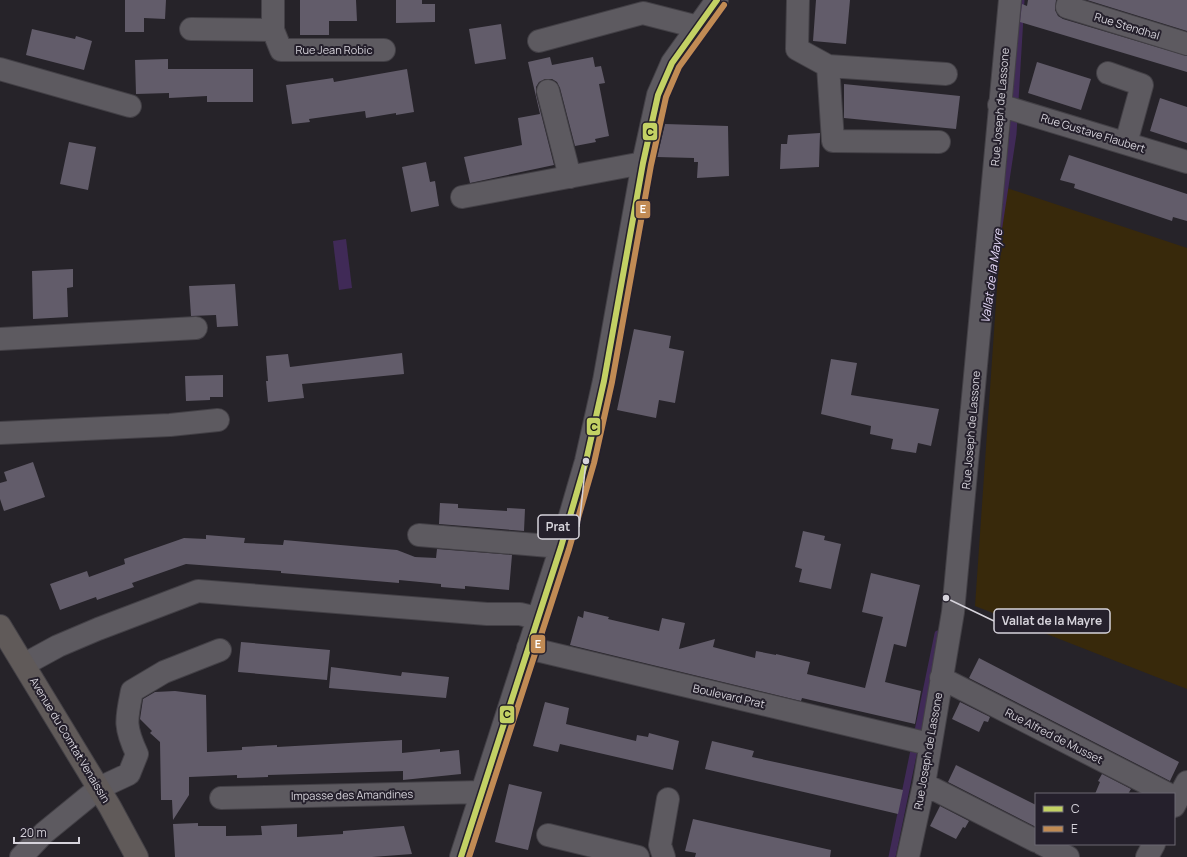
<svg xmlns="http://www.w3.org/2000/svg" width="1187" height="857" viewBox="0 0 1187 857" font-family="Manrope,sans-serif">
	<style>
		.green { fill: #38290b }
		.water { fill: #402a57 }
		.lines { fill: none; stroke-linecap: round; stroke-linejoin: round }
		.stream { stroke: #402a57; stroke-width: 7 }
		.building { fill: #625c6a }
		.minor-casing { stroke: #434046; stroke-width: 24 }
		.major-casing { stroke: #434046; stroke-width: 24 }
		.minor { stroke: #5d5a60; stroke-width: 22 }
		.major { stroke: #605a59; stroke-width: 22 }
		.bus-1-casing { stroke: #25202c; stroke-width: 9 }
		.bus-2-casing { stroke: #25202c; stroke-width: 9 }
		.bus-1 { stroke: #c3d164; stroke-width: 6 }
		.bus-2 { stroke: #c18b54; stroke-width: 6 }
		.labels { text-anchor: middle; stroke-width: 4; stroke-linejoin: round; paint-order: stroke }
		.street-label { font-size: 11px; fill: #d6d3db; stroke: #25202c }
		.water-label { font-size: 12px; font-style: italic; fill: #e9dcfc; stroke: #25202c }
		.leader { fill: none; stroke: #d6d3db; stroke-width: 1.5 }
		.callout-dot { fill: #d6d3db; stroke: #25202c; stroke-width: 1.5 }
		.callout { fill: #25202c; stroke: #d6d3db; stroke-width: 1.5 }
		.callout-label { font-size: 12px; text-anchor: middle; font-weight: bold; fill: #d6d3db }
		.line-badge { stroke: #25202c; stroke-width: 1.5 }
		.badge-label { font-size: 11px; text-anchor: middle; font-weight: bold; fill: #fff }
		.pale-badge-label { font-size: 11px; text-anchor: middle; font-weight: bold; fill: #111 }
	</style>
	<rect width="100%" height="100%" fill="#262329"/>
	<path class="green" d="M 1004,187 L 1187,248 L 1187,689 L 975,606 Z"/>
	<path class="water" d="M 346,239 L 352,288 L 339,290 L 333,241 Z"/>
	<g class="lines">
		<path class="stream" d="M 999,226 L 1013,134 L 1021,0
			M 892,857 L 938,634"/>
	</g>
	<path class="building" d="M 125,0 L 166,0 L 165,19 L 144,18 L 144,32 L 125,32 Z
		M 300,0 L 356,0 L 357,21 L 329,21 L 329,35 L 300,35 Z
		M 396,0 L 422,0 L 422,4 L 435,4 L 435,22 L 396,23 Z
		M 816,0 L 850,0 L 846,44 L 813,41 Z
		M 1028,0 L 1056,0 L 1055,10 L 1058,16 L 1063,19 L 1187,56 L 1187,72 L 1020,22 L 1022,4 L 1027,6 Z
		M 1087,0 L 1187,0 L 1187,31 Z
		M 501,24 L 506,59 L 475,64 L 469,29 Z
		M 32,29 L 75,39 L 76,36 L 92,41 L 84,70 L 26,55 Z
		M 550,57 L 552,65 L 593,57 L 595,67 L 601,66 L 605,83 L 599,84 L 609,136 L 595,139 L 596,142 L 575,146 L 560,88 L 557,82 L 552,79 L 545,79 L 539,82 L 536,87 L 536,94 L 554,165 L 470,183 L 464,157 L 522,145 L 518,118 L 540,114 L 528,62 Z
		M 168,59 L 168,69 L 253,69 L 253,102 L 207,102 L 207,96 L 169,98 L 169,93 L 136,94 L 135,60 Z
		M 1037,62 L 1091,79 L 1081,110 L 1028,93 Z
		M 407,69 L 414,112 L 396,115 L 396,113 L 366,118 L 365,111 L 309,119 L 310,122 L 292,124 L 286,85 L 333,78 L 334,82 Z
		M 844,84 L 960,96 L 956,129 L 844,118 Z
		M 1160,98 L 1187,107 L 1187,143 L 1150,131 Z
		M 665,124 L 728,126 L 729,176 L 697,178 L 698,162 L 694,162 L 694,158 L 657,157 Z
		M 820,133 L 819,167 L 780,169 L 781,144 L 787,144 L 788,135 Z
		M 69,142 L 96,147 L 88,190 L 60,184 Z
		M 1069,155 L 1187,194 L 1187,221 L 1173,217 L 1172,221 L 1074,188 L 1075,184 L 1060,180 Z
		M 426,162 L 430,182 L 435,181 L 439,206 L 411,212 L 402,167 Z
		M 73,269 L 73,287 L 67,288 L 68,317 L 33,319 L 32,271 Z
		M 235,284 L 238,326 L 217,327 L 216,315 L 191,316 L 189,286 Z
		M 634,329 L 671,336 L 669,348 L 684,351 L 675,403 L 659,400 L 656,418 L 617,410 Z
		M 402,353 L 404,374 L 302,384 L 304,398 L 268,402 L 266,381 L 268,381 L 266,356 L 288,354 L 290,367 Z
		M 831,359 L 857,363 L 851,395 L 939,409 L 931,446 L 918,443 L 916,453 L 891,449 L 893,439 L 870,434 L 871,426 L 821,414 Z
		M 223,375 L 223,397 L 210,397 L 210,400 L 186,401 L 185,376 Z
		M 33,462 L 45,497 L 4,511 L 0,499 L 0,483 L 7,481 L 4,472 Z
		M 440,503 L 458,504 L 458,508 L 507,511 L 507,508 L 525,509 L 524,531 L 439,524 Z
		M 803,531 L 825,536 L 824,540 L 841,544 L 831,589 L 799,582 L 802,569 L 795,567 Z
		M 206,535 L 245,538 L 244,543 L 283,545 L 284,540 L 397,550 L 415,557 L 436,558 L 437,549 L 512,555 L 509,590 L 465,586 L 465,589 L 441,587 L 441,584 L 399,580 L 399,583 L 281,573 L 281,571 L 186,564 L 132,583 L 134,587 L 97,600 L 96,597 L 60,610 L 50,584 L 87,571 L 89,577 L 125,564 L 124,559 L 184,538 L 206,539 Z
		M 871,573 L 920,585 L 906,647 L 894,644 L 885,682 L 921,691 L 915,724 L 802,698 L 801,701 L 570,645 L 578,616 L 583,618 L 584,611 L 609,617 L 608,619 L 659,631 L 662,618 L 685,623 L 679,649 L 715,639 L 713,647 L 755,658 L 756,651 L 776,655 L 776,654 L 810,662 L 807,674 L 865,688 L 883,617 L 862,612 Z
		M 241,642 L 330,650 L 327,680 L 238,672 Z
		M 979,658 L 1179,762 L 1170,781 L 969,678 Z
		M 331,667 L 401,676 L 402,672 L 449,677 L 446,698 L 329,688 Z
		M 175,691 L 206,695 L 207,752 L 242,750 L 242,747 L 277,745 L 277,747 L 402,740 L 402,753 L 440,749 L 440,752 L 459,750 L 461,774 L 403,780 L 403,771 L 268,775 L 268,777 L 237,778 L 237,775 L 189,777 L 189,795 L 173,820 L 172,800 L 161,800 L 160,742 L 150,733 L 152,731 L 140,719 L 143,699 L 155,692 Z
		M 545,702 L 569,708 L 566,724 L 636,741 L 637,735 L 648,737 L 649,733 L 679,741 L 673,770 L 560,744 L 558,752 L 533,746 Z
		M 960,702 L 990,717 L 988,722 L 984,721 L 979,732 L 952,719 Z
		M 712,741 L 754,751 L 752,757 L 903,790 L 898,814 L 705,769 Z
		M 956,765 L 1036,805 L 1036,827 L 948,782 Z
		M 1102,774 L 1131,789 L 1128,794 L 1095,794 L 1100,782 L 1098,781 Z
		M 509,784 L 542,792 L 528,850 L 495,842 Z
		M 940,806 L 969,821 L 965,828 L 963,827 L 956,839 L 930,826 Z
		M 693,819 L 831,850 L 830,857 L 695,857 L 696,853 L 685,851 Z
		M 198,823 L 198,826 L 226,826 L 226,836 L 262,835 L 261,826 L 297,824 L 297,837 L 343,834 L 343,831 L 404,826 L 412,854 L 372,857 L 175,857 L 173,824 Z"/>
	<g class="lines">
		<defs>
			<path id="minor" d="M 273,0 L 273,30 L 281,50 L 384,50
				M 798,0 L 797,49 L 828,66 L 946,74
				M 1069,0 L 1067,7 L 1187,44
				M 191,29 L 273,30
				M 539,41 L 643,13 L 698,27
				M 828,66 L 833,141 L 939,142
				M 0,69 L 130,106
				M 1108,73 L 1142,85 L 1126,143
				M 548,91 L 570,177
				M 999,105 L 1187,162
				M 462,197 L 643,163
				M 0,339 L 196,328
				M 0,433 L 170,425 L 218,420
				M 419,535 L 561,547
				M 528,648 L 929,744
				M 25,664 L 58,646 L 98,629 L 198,591 L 487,614 L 520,614 L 537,618
				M 941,678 L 1168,794
				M 924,784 L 1036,841
				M 221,798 L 482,792
				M 1174,806 L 1187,782
				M 548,835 L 638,857
				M 1042,844 L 1068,857
				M 21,857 L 44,833 L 99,788 L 129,774 L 137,754 C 124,726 126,720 132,691 L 164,672 L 220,650
				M 461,857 L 561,547 L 586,461 L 604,381 L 643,163 L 658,95 L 672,63 L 717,0
				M 664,857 L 660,845 L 668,799
				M 908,857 L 924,784 L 953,612 L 1010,0
				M 1147,857 L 1154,844"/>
			<path id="major" d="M 0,626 L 110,807 L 137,857"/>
		</defs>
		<use href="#minor" class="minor-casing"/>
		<use href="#major" class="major-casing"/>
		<use href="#minor" class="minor"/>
		<use href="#major" class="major"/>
		<defs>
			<path id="bus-1" d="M 461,857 L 561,547 L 586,461 L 604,381 L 643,163 L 658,95 L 672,63 L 717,0"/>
			<path id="bus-2" d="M 469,857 L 569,549 L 594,463 L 612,382 L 651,165 L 666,97 L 679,67 L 724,5"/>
		</defs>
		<use href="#bus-1" class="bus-1-casing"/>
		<use href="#bus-2" class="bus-2-casing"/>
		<use href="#bus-1" class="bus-1"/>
		<use href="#bus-2" class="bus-2"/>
	</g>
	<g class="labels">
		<g class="street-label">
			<text transform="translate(1127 26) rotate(17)" y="4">Rue Stendhal</text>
			<text x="334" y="54">Rue Jean Robic</text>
			<text transform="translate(1000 107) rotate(-85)" y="4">Rue Joseph de Lassone</text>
			<text transform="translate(1093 133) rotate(17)" y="4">Rue Gustave Flaubert</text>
			<text transform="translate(971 430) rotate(-85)" y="4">Rue Joseph de Lassone</text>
			<text transform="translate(729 696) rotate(13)" y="4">Boulevard Prat</text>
			<text transform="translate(1054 736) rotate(27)" y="4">Rue Alfred de Musset</text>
			<text transform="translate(70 740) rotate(59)" y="4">Avenue du Comtat Venaissin</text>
			<text transform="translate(928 751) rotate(-80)" y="4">Rue Joseph de Lassone</text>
			<text transform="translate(352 795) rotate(-1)" y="4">Impasse des Amandines</text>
		</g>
		<g class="water-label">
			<text transform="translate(992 276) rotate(-82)" y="4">Vallat de la Mayre</text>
		</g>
	</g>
	<path class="leader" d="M586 461L579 527M946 598L994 621"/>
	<g class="callout-dot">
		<circle cx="586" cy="461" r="4"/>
		<circle cx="946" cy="598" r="4"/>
	</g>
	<g class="callout">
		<rect x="538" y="515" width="41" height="24" rx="4"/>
		<rect x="994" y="609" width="116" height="24" rx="4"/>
	</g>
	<g class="callout-label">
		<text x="558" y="531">Prat</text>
		<text x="1052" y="625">Vallat de la Mayre</text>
	</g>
	<g class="line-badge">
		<rect x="642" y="122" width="16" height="19" rx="4" fill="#c3d164"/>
		<rect x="635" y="200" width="16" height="19" rx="4" fill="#c18b54"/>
		<rect x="586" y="417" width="15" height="19" rx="4" fill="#c3d164"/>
		<rect x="530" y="634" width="16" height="20" rx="4" fill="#c18b54"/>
		<rect x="499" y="705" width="16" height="19" rx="4" fill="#c3d164"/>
	</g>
	<g class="badge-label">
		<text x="643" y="213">E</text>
		<text x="538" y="648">E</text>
	</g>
	<g class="pale-badge-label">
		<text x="650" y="136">C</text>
		<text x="594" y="431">C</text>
		<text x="507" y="718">C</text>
	</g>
	<rect x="1035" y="793" width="140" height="52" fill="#25202c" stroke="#6c6872"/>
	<rect x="1043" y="806" width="20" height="6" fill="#c3d164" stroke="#6c6872"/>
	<text x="1071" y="813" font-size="12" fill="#d6d3db">C</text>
	<rect x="1043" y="826" width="20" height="6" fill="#c18b54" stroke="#6c6872"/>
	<text x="1071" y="833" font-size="12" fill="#d6d3db">E</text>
	<path d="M14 837v6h65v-6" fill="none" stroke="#d6d3db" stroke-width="2"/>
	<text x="20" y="837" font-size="12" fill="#d6d3db" stroke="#25202c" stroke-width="3" paint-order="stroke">20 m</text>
</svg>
